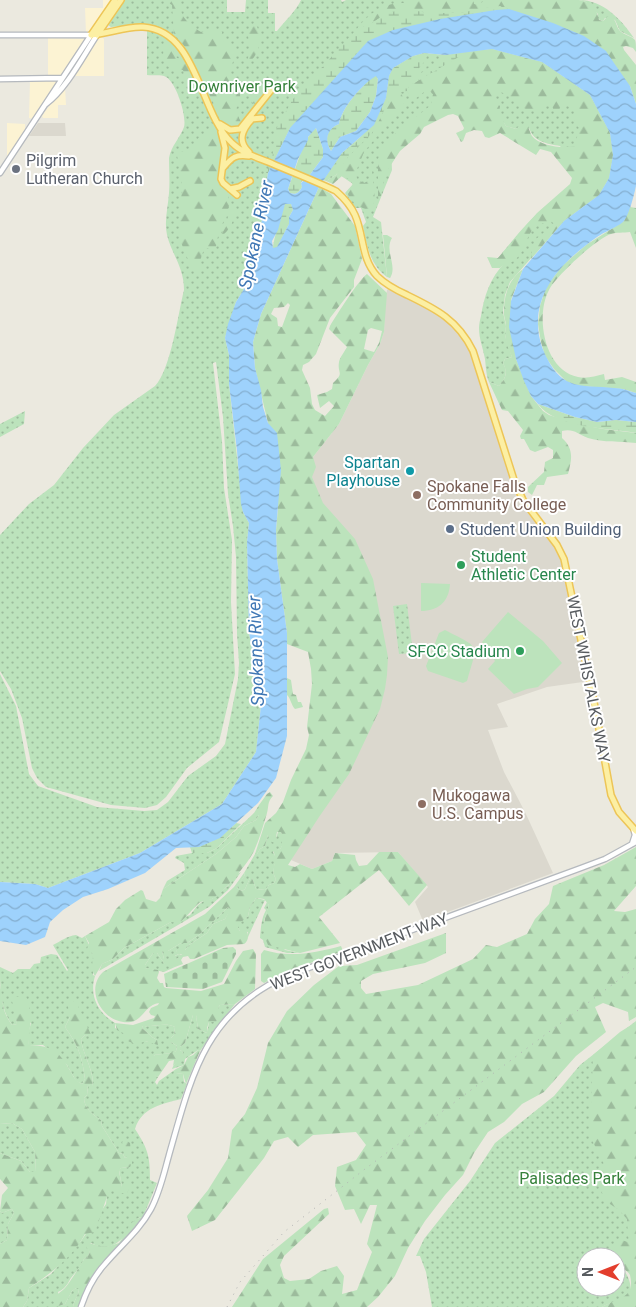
<svg xmlns="http://www.w3.org/2000/svg" width="636" height="1307" viewBox="0 0 636 1307" font-family="Roboto,sans-serif">
	<style>
		.commercial { fill: #fcf3d3 }
		.education { fill: #dbd8ce }
		.grass { fill: url(#grass-dots); fill-rule: evenodd }
		.forest { fill: url(#forest-firs); fill-rule: evenodd }
		.wetland { fill: url(#wetland-marsh) }
		.cemetery { fill: url(#cemetery-stones) }
		.pitch { fill: #bce3bc }
		.water { fill: url(#water-waves); fill-rule: evenodd }
		.lines { fill: none; stroke-linecap: round; stroke-linejoin: round }
		.secondary-casing { stroke: #b5b9be; stroke-width: 7 }
		.primary-casing { stroke: #edc557; stroke-width: 8 }
		.secondary { stroke: #fff; stroke-width: 4.5 }
		.primary { stroke: #fcefa3; stroke-width: 5 }
		.rail { stroke: #b1b2b2; stroke-width: 1; stroke-dasharray: 1 6; stroke-linecap: butt }
		.worship-dot { fill: #6b7280; stroke: #fff; stroke-width: 2 }
		.culture-dot { fill: #0f9aa8; stroke: #fff; stroke-width: 2 }
		.education-dot { fill: #8d6e63; stroke: #fff; stroke-width: 2 }
		.service-dot { fill: #5c6f8a; stroke: #fff; stroke-width: 2 }
		.leisure-dot { fill: #2e9e5b; stroke: #fff; stroke-width: 2 }
		.labels { text-anchor: middle; stroke-width: 4; stroke-linejoin: round; paint-order: stroke }
		.park-label { font-size: 16px; fill: #36813b; stroke: #fff }
		.worship-label { font-size: 16px; fill: #5b616d; stroke: #fff; text-anchor: start }
		.culture-label { font-size: 16px; fill: #0d838f; stroke: #fff; text-anchor: end }
		.education-label { font-size: 16px; fill: #785e54; stroke: #fff; text-anchor: start }
		.service-label { font-size: 16px; fill: #4e5e75; stroke: #fff; text-anchor: start }
		.leisure-label { font-size: 16px; fill: #27864d; stroke: #fff; text-anchor: start }
		.street-label { font-size: 16px; fill: #585c60; stroke: #fff }
		.water-label { font-size: 18px; font-style: italic; fill: #4078b5; stroke: #fff }
	</style>
	<defs>
		<pattern id="grass-dots" width="8" height="8" patternUnits="userSpaceOnUse" patternTransform="scale(1.25)"><rect width="8" height="8" fill="#bce3bc"/><path d="M2 2h.1M6 6h.1" fill="none" stroke="#9cbb9c" stroke-width="1.8" stroke-linecap="round"/></pattern>
		<pattern id="forest-firs" width="22" height="20" patternUnits="userSpaceOnUse" patternTransform="scale(1.25)"><rect width="22" height="20" fill="#bce3bc"/><path d="M5 1l3.5 6h-7zM16 11l3.5 6h-7z" fill="#9cbb9c"/></pattern>
		<pattern id="wetland-marsh" width="20" height="14" patternUnits="userSpaceOnUse" patternTransform="scale(1.25)"><rect width="20" height="14" fill="#bce3bc"/><path d="M1 5h8M5 5V1M11 12h8M15 12V8" fill="none" stroke="#9cbb9c"/></pattern>
		<pattern id="cemetery-stones" width="16" height="16" patternUnits="userSpaceOnUse" patternTransform="scale(1.25)"><rect width="16" height="16" fill="#bce3bc"/><path d="M2 7V4a2 2 0 0 1 4 0v3zM10 15v-3a2 2 0 0 1 4 0v3z" fill="#9cbb9c"/></pattern>
		<pattern id="water-waves" width="16" height="10" patternUnits="userSpaceOnUse" patternTransform="scale(1.25)"><rect width="16" height="10" fill="#9ed2fc"/><path d="M0 5q4-4 8 0t8 0" fill="none" stroke="#84aecf"/></pattern>
	</defs>
	<rect width="100%" height="100%" fill="#ebe9df"/>
	<path class="commercial" d="M 103,0 L 112,0 L 89,33 L 86,33 L 85,8 L 103,8 Z
		M 102,37 L 104,39 L 104,76 L 75,76 L 73,74 L 97,39 Z
		M 48,38 L 87,39 L 60,76 L 48,77 Z
		M 56,80 L 57,82 L 33,119 L 29,118 L 30,81 Z
		M 65,87 L 66,105 L 58,105 L 58,118 L 43,118 L 42,116 L 62,88 Z
		M 7,123 L 25,124 L 25,130 L 7,157 Z"/>
	<path class="education" d="M 38,123 L 65,123 L 66,136 L 29,136 Z
		M 390,288 L 436,311 L 466,337 L 523,500 L 564,559 L 590,681 L 547,687 L 497,704 L 508,727 L 488,730 L 504,772 L 525,812 L 553,873 L 423,921 L 415,902 L 428,887 L 398,852 L 335,853 L 332,861 L 312,869 L 291,860 L 327,796 L 311,490 L 313,457 L 339,424 L 368,365 L 380,344 L 384,332 L 385,304 L 387,290 Z"/>
	<path class="grass" d="M 122,0 L 227,0 L 227,12 L 245,12 L 246,0 L 268,0 L 268,13 L 275,13 L 275,31 L 277,31 C 284,22 297,10 301,0 L 341,0 L 342,2 L 346,0 L 512,0 L 521,13 L 496,10 L 290,128 L 268,173 L 262,210 L 261,237 L 247,284 L 236,302 L 225,338 L 229,355 L 229,384 L 243,512 L 249,523 L 247,542 L 249,632 L 256,673 L 258,692 L 261,705 L 256,752 L 222,804 L 140,853 L 48,888 L 35,884 L 0,882 L 0,674 L 16,706 L 29,774 L 38,786 L 97,807 L 144,811 L 157,810 L 168,802 L 188,776 L 216,756 L 225,744 L 238,679 L 239,663 L 237,634 L 236,557 L 233,526 L 228,494 L 223,417 L 216,362 L 213,363 L 222,441 L 224,488 L 232,540 L 231,602 L 235,674 L 219,742 L 187,768 L 166,797 L 157,805 L 145,808 L 111,805 L 46,787 L 37,778 L 32,768 L 22,718 L 11,689 L 0,671 L 0,535 L 29,504 L 54,485 L 83,448 L 114,415 L 155,386 C 171,369 178,314 184,290 C 184,267 172,255 167,235 C 164,221 168,207 169,193 C 170,181 169,169 169,158 C 171,146 180,138 184,127 C 187,116 176,82 166,77 C 161,74 153,76 147,75 L 147,24 L 111,27 L 108,25 L 107,23 Z
		M 579,0 C 603,0 621,19 634,38 L 620,31 L 615,20 L 605,18 L 603,21 L 597,19 L 598,14 L 586,2 Z
		M 492,49 L 542,62 L 590,95 L 610,133 L 613,155 L 609,178 L 599,195 L 564,221 L 510,282 L 505,295 L 503,312 L 506,326 L 505,336 L 512,357 L 505,359 L 503,363 C 508,372 506,378 499,386 L 489,382 C 486,375 486,367 485,359 C 483,348 479,339 479,328 C 479,324 480,320 481,316 C 484,297 490,277 505,263 L 499,261 L 498,258 C 511,243 524,225 539,212 C 552,199 569,192 582,179 L 560,146 C 547,144 534,142 529,128 L 519,127 L 516,129 L 506,126 L 504,123 L 464,98 C 436,112 414,128 391,148 L 392,170 L 373,217 L 381,222 L 387,277 C 370,265 367,246 363,226 L 366,222 L 361,208 L 355,208 L 345,193 L 353,184 L 331,169 L 342,153 L 374,125 L 386,98 L 389,76 L 393,68 L 413,56 L 424,53 L 446,55 Z
		M 25,411 L 24,424 L 0,437 L 0,424 Z
		M 407,604 L 413,653 L 399,654 L 393,606 Z
		M 259,805 L 259,815 L 256,820 L 244,826 L 236,837 L 216,854 L 163,889 L 167,881 L 185,870 L 184,863 L 175,858 L 176,856 L 192,853 L 207,853 L 217,848 L 254,813 Z
		M 278,832 L 281,832 C 283,835 285,845 280,849 C 278,850 275,850 273,852 C 280,862 269,869 276,879 L 274,883 L 269,885 L 265,890 L 256,889 L 252,878 L 250,878 L 245,889 L 242,891 L 238,889 L 237,886 L 245,875 L 244,873 L 255,854 L 257,854 L 260,849 L 265,846 L 268,835 L 270,835 L 276,838 Z
		M 241,872 L 228,890 L 209,907 L 99,971 L 102,964 L 113,959 L 124,948 L 171,922 L 190,915 L 198,905 L 205,900 L 212,899 L 228,886 L 235,875 Z
		M 256,898 L 265,900 L 248,937 L 248,932 L 240,931 L 238,928 L 238,924 L 248,916 L 250,907 Z
		M 267,902 L 269,905 L 264,921 L 285,950 L 300,953 L 287,953 L 265,947 L 263,940 L 260,938 C 261,928 261,919 266,910 L 264,908 Z
		M 228,907 L 231,909 L 225,919 L 213,924 L 207,933 L 189,945 L 185,950 L 177,950 L 175,956 L 179,954 L 182,955 L 177,959 L 164,959 L 162,951 L 168,951 L 181,943 L 187,943 L 199,935 Z
		M 76,935 L 82,938 L 85,936 L 93,954 L 93,975 L 95,976 C 89,996 98,1013 115,1023 L 115,1028 L 145,1041 L 149,1042 L 157,1040 L 152,1037 L 142,1028 L 143,1026 C 154,1027 166,1022 175,1027 L 174,1035 L 171,1038 L 171,1042 L 177,1046 L 176,1051 L 173,1053 L 154,1055 L 151,1073 L 158,1077 L 155,1082 L 157,1085 L 159,1081 L 176,1069 L 176,1073 L 183,1074 L 184,1082 L 187,1084 L 181,1099 C 162,1104 142,1107 135,1129 C 148,1149 150,1156 150,1180 L 157,1183 L 143,1217 L 138,1218 C 126,1234 115,1256 91,1243 L 87,1247 L 90,1252 L 87,1258 L 84,1259 C 81,1266 79,1268 75,1273 C 68,1280 68,1288 58,1292 L 60,1305 L 65,1304 L 72,1291 L 76,1288 L 79,1288 C 79,1295 74,1300 73,1307 L 23,1307 L 27,1301 L 29,1288 L 51,1274 L 81,1241 L 106,1204 L 107,1194 L 109,1190 L 125,1187 L 122,1187 L 119,1170 L 121,1168 L 129,1167 L 127,1152 L 127,1157 L 125,1158 L 123,1154 L 119,1153 L 102,1126 L 101,1120 C 93,1115 84,1108 84,1098 L 87,1095 L 88,1085 L 92,1086 C 96,1074 82,1053 81,1039 L 85,1035 L 91,1036 L 70,1017 L 65,1027 C 79,1047 82,1056 85,1079 L 82,1084 L 76,1081 L 67,1065 L 43,1045 L 29,1045 L 28,1034 L 31,1023 L 16,1016 L 17,1024 L 12,1025 C 0,1008 0,988 0,967 L 13,973 L 18,969 L 30,969 L 34,964 L 40,963 L 41,957 L 51,954 L 57,955 L 67,971 L 68,970 L 53,945 C 61,941 67,936 76,935 Z
		M 153,953 L 157,953 L 164,963 L 175,967 L 164,972 L 145,968 L 145,965 Z
		M 235,1004 L 215,1029 L 200,1051 L 198,1050 L 185,1059 L 184,1065 L 172,1069 C 174,1063 181,1059 183,1052 L 180,1050 L 180,1047 L 185,1043 L 193,1015 L 196,1015 L 198,1029 L 207,1033 L 209,1022 L 220,1005 Z
		M 636,1021 L 636,1261 L 619,1265 C 628,1273 636,1289 625,1299 C 618,1303 609,1302 602,1307 L 432,1307 L 426,1272 L 420,1256 L 416,1256 L 424,1239 L 470,1181 L 495,1143 L 554,1096 L 580,1065 ZM 586,1257 L 616,1257 L 616,1287 L 586,1287 Z
		M 12,1123 L 22,1129 L 35,1152 L 36,1172 L 30,1172 L 21,1161 L 0,1153 L 0,1124 Z
		M 12,1209 L 14,1213 L 8,1224 L 7,1240 L 0,1244 L 0,1211 L 2,1213 Z"/>
	<path class="forest" d="M 164,0 L 180,0 C 178,16 189,24 201,32 L 212,29 L 222,32 L 224,42 L 234,45 C 236,57 232,62 230,74 L 238,83 L 241,101 L 235,110 L 242,124 L 240,126 L 232,129 L 224,124 L 186,48 L 174,34 L 172,5 Z
		M 406,0 L 473,0 L 474,4 C 479,5 482,3 484,0 L 579,0 C 595,4 595,6 599,20 L 603,21 L 608,16 C 617,18 615,25 620,31 C 624,35 632,36 635,40 C 636,42 636,48 636,52 L 633,48 L 626,46 L 623,47 L 624,50 L 636,65 L 636,104 L 630,86 L 505,7 L 481,8 L 466,12 L 448,13 L 428,13 L 412,9 L 396,11 L 387,13 L 372,23 L 356,30 C 368,14 384,2 404,3 Z
		M 255,23 C 260,30 261,44 257,52 C 255,57 250,62 246,66 L 246,62 C 252,52 250,43 247,32 L 251,25 Z
		M 164,40 L 169,43 L 177,58 L 184,60 L 200,94 L 195,95 L 185,78 L 183,70 C 160,69 163,59 164,40 Z
		M 492,49 L 542,62 L 590,95 L 610,133 L 613,155 L 609,178 L 599,195 L 564,221 L 531,259 L 532,251 L 536,239 L 554,224 L 551,221 C 522,227 532,243 516,259 C 511,264 505,263 500,268 L 492,268 L 487,257 L 498,258 L 537,213 L 570,184 L 572,178 L 551,152 L 540,149 L 536,155 L 500,133 L 489,138 L 485,137 L 482,131 L 474,130 L 466,133 L 463,141 L 461,142 L 456,133 L 463,130 L 464,128 L 458,116 L 453,114 L 448,115 L 424,127 L 420,134 L 400,151 L 385,174 L 381,196 L 378,198 L 378,159 L 385,142 L 431,105 L 433,94 L 431,92 L 424,92 L 415,99 L 411,97 L 407,91 L 409,86 L 462,55 L 471,53 L 473,51 ZM 500,92 C 522,99 512,113 543,109 L 548,102 L 551,104 L 555,113 L 558,112 L 561,106 L 568,106 L 574,111 L 575,123 L 579,128 L 575,146 C 563,149 540,146 532,136 C 530,133 529,128 527,124 L 522,124 L 516,129 L 506,126 L 499,114 L 500,106 L 494,101 L 493,96 Z
		M 271,77 L 275,77 L 269,89 L 257,105 L 251,102 L 265,88 Z
		M 395,93 L 401,93 L 405,102 L 364,152 L 355,174 L 358,180 L 364,183 L 368,181 L 370,177 L 366,172 L 368,170 L 372,171 L 375,200 L 371,210 C 362,210 355,203 349,197 L 348,194 L 353,186 L 351,180 L 342,176 L 333,184 L 326,181 L 336,175 L 348,157 L 372,134 L 389,101 Z
		M 217,128 C 219,133 222,138 223,143 C 225,163 209,175 228,191 L 229,206 L 218,236 L 216,247 L 204,249 L 199,264 L 201,273 L 195,272 L 191,267 L 180,240 L 179,231 L 182,185 L 177,155 L 180,152 L 189,150 L 201,135 Z
		M 319,187 L 331,194 L 355,226 L 362,259 L 354,280 L 354,287 L 330,318 L 316,354 L 309,362 L 303,365 L 302,370 L 310,388 L 312,404 L 315,410 L 325,416 L 334,406 L 329,401 L 320,408 L 317,395 L 327,392 L 332,389 L 333,383 C 345,372 337,374 339,362 C 340,357 345,351 347,347 L 329,329 L 330,326 C 336,316 360,278 367,274 L 387,293 L 384,332 L 380,344 L 368,365 L 339,424 L 313,457 L 316,467 L 312,477 L 323,503 L 355,539 L 373,579 L 388,657 L 387,675 L 385,689 L 380,709 L 349,774 L 319,817 L 288,865 L 295,867 L 300,864 L 312,869 L 332,861 L 335,853 L 355,855 L 356,860 L 359,866 L 367,865 L 379,852 L 398,852 L 427,885 L 409,906 L 379,870 L 319,917 L 340,943 L 300,953 L 268,945 C 261,931 264,919 269,905 L 264,899 L 256,898 L 250,907 L 248,916 L 238,925 L 238,928 L 240,931 L 246,930 C 249,934 249,941 244,944 L 227,945 L 194,959 L 190,959 L 188,956 L 183,957 L 181,960 L 183,964 L 175,967 L 166,966 L 157,953 L 153,953 L 145,965 L 145,968 L 158,970 L 159,972 L 157,978 L 160,983 L 163,983 L 164,987 L 166,988 L 201,991 L 224,984 L 236,961 L 243,951 L 253,949 L 256,954 L 255,989 L 235,1004 L 220,1005 L 218,1008 L 222,1016 L 216,1022 L 209,1022 L 207,1028 L 208,1032 L 207,1033 L 198,1029 L 196,1015 L 193,1015 L 185,1043 L 180,1047 L 180,1050 L 183,1052 L 181,1059 L 173,1066 L 174,1060 L 169,1061 L 158,1077 L 151,1074 C 141,1047 163,1058 176,1051 L 177,1046 L 171,1042 L 171,1038 L 174,1035 L 175,1027 C 166,1022 154,1027 143,1026 L 142,1028 L 152,1037 L 157,1040 L 158,1045 L 145,1041 C 138,1045 133,1044 126,1040 L 125,1034 L 117,1030 L 115,1023 L 133,1025 L 154,1018 L 155,1016 L 151,1015 L 149,1012 L 151,1008 L 158,1005 L 159,1003 C 146,1004 143,1020 131,1022 C 105,1026 83,991 103,972 L 205,914 L 234,887 L 244,873 L 245,875 L 237,887 L 238,889 L 242,891 L 245,889 L 250,878 L 252,878 L 256,889 L 265,890 L 269,885 L 274,883 L 276,879 C 269,868 279,864 273,850 L 280,849 L 282,846 L 282,834 L 281,832 L 277,832 L 275,843 L 272,842 L 270,835 L 268,835 L 265,846 L 260,849 L 257,854 L 255,854 L 265,823 L 276,813 L 283,802 L 291,780 L 306,749 L 309,735 L 307,727 L 312,684 L 311,669 L 308,652 L 287,644 L 287,633 L 277,559 L 276,530 L 278,508 L 268,423 L 255,368 L 253,342 L 261,314 ZM 288,303 L 290,305 L 282,327 L 278,326 L 277,318 L 271,314 L 274,308 L 284,307 ZM 371,328 L 382,331 L 379,343 L 374,352 L 364,349 L 368,330 ZM 228,907 L 230,909 L 225,919 L 213,924 L 207,933 L 189,945 L 185,950 L 177,950 L 174,956 L 179,954 L 182,954 L 177,959 L 164,959 L 162,951 L 168,951 L 181,943 L 187,943 L 199,935 Z
		M 232,206 L 237,209 C 234,218 230,232 221,236 Z
		M 630,207 L 636,208 L 636,248 L 630,232 C 624,233 616,232 611,234 C 597,238 556,276 549,290 C 535,316 544,370 578,377 C 587,379 595,376 604,374 L 605,380 L 622,377 L 636,382 L 636,393 L 623,389 L 580,386 L 567,382 L 554,369 L 545,356 L 541,342 L 538,324 L 540,306 L 546,287 L 562,266 L 586,245 L 624,221 Z
		M 383,235 L 387,235 L 392,238 C 384,251 398,266 390,278 L 387,277 Z
		M 523,269 L 511,300 L 516,359 L 531,396 L 543,411 L 549,415 L 578,424 L 603,429 L 636,433 L 636,443 C 620,441 604,443 588,438 C 578,434 573,428 562,431 L 562,438 C 574,449 572,459 568,474 L 547,477 L 544,485 L 537,485 L 532,495 L 528,492 L 528,487 L 544,472 L 545,462 L 553,458 L 553,450 L 548,447 L 535,452 L 530,450 L 524,439 L 521,439 L 520,436 L 523,430 L 508,411 L 502,410 L 489,382 L 499,386 C 506,378 508,373 503,363 L 505,359 L 512,357 C 509,350 505,341 505,334 C 505,331 506,329 506,326 C 506,321 503,315 504,310 C 504,293 510,278 523,269 Z
		M 287,678 L 291,680 L 293,694 L 296,695 L 298,702 L 301,702 L 303,707 L 295,709 C 291,705 291,699 287,695 Z
		M 270,792 L 273,796 C 267,802 269,806 267,813 C 263,826 259,841 253,853 C 247,864 223,894 212,899 C 207,901 203,900 198,904 C 191,911 186,917 179,923 L 171,922 L 124,948 L 113,959 L 102,964 L 95,976 C 90,970 93,962 93,954 L 87,949 L 89,943 L 85,936 L 109,922 L 116,909 L 125,900 L 141,890 L 143,891 L 146,899 L 156,902 L 160,898 L 163,889 L 216,854 L 236,837 L 244,826 L 256,820 L 259,815 L 259,805 L 267,794 Z
		M 636,847 L 636,886 L 614,911 L 625,912 L 636,909 L 636,1017 L 629,1021 L 628,1012 L 603,1003 L 595,1007 L 606,1032 L 576,1056 L 544,1092 L 522,1104 L 504,1122 L 488,1132 L 474,1153 L 463,1175 L 445,1195 L 425,1221 L 408,1248 L 395,1276 L 378,1297 L 367,1307 L 232,1307 L 263,1259 L 324,1209 L 328,1208 L 329,1214 L 284,1256 L 280,1265 L 284,1278 L 290,1281 L 309,1279 L 321,1271 L 337,1266 L 344,1276 L 342,1294 L 357,1290 L 372,1252 L 367,1244 L 377,1205 L 370,1205 L 361,1224 L 354,1209 L 345,1210 L 335,1186 L 337,1167 L 356,1160 L 366,1145 L 356,1132 L 313,1135 L 298,1147 L 288,1137 L 274,1141 L 264,1158 L 215,1220 L 192,1231 L 187,1216 L 208,1190 L 228,1158 L 232,1130 L 245,1114 L 257,1088 L 268,1043 L 287,1011 L 314,985 L 339,966 L 357,965 L 446,933 L 446,953 L 425,963 L 373,974 L 361,981 L 361,988 L 366,994 L 418,985 L 473,959 L 486,945 L 497,947 L 527,934 L 535,919 L 549,904 L 553,886 L 604,865 Z
		M 341,946 L 343,951 L 286,972 L 264,983 L 261,981 L 261,954 L 264,950 C 290,958 314,953 341,946 Z
		M 0,985 C 4,1002 0,1008 12,1025 L 17,1024 L 12,1001 L 13,997 L 26,997 C 35,1012 28,1029 29,1045 C 53,1046 59,1051 71,1072 C 74,1078 76,1081 82,1084 L 85,1079 C 82,1056 79,1047 65,1027 L 70,1017 L 67,1001 L 70,998 L 78,1006 L 92,1037 L 85,1035 L 81,1039 C 82,1053 96,1074 92,1087 L 88,1085 L 87,1095 L 84,1098 C 84,1108 93,1115 101,1120 L 102,1126 L 119,1153 L 123,1154 L 125,1158 L 127,1157 L 127,1152 L 122,1143 L 124,1139 L 130,1143 L 132,1163 L 130,1167 L 121,1168 L 119,1171 L 122,1187 L 125,1187 L 127,1182 L 130,1182 L 130,1187 L 127,1193 L 118,1193 L 114,1190 L 109,1191 L 95,1232 L 85,1234 C 73,1257 50,1274 29,1288 L 27,1301 L 23,1307 L 0,1307 L 0,1244 L 7,1240 L 8,1224 L 14,1213 L 12,1209 L 2,1213 L 0,1211 L 2,1195 L 8,1188 L 0,1179 L 0,1153 L 21,1161 L 30,1172 L 36,1172 L 35,1152 L 22,1129 L 12,1123 L 0,1124 Z
		M 636,1022 L 636,1307 L 602,1307 C 614,1299 636,1300 630,1275 C 626,1268 616,1267 616,1257 L 613,1257 L 609,1250 L 616,1241 L 622,1240 L 630,1243 L 628,1236 L 627,1219 L 619,1210 L 607,1202 L 602,1193 L 604,1164 L 591,1138 L 590,1130 L 593,1055 L 620,1032 Z
		M 198,1050 L 200,1051 L 186,1084 L 183,1074 L 175,1073 L 176,1069 L 184,1065 L 188,1057 L 193,1055 Z
		M 143,1217 L 123,1242 L 95,1271 L 78,1307 L 73,1307 C 74,1300 79,1295 79,1288 L 76,1288 L 72,1291 L 65,1304 L 58,1306 L 52,1300 C 56,1295 59,1293 64,1289 C 66,1288 83,1262 84,1259 L 87,1258 L 90,1252 L 86,1247 L 89,1243 C 103,1247 105,1248 119,1243 C 126,1234 129,1219 143,1217 Z"/>
	<path class="wetland" d="M 500,6 L 509,9 L 496,10 L 440,19 L 290,128 L 268,173 L 266,173 L 272,159 L 276,129 L 293,99 L 356,30 L 372,23 L 387,13 L 406,9 L 428,13 L 448,13 L 466,12 L 481,8 Z
		M 473,51 L 472,53 L 462,55 L 409,86 L 407,91 L 395,93 L 389,101 L 372,133 L 348,157 L 336,175 L 326,181 L 323,180 L 342,153 L 358,141 L 386,98 L 389,76 L 393,68 L 413,56 L 428,53 L 425,61 L 414,74 L 415,76 L 417,76 L 446,55 Z
		M 376,76 L 378,79 L 376,96 L 370,112 L 356,131 L 340,137 L 331,151 C 324,140 326,129 339,124 C 341,109 362,84 376,76 Z
		M 316,128 L 323,149 L 323,157 L 309,176 L 301,182 L 302,187 C 299,193 296,195 290,193 L 288,189 C 294,175 304,135 316,128 Z
		M 285,204 L 291,204 L 293,210 L 289,217 L 289,224 L 277,248 L 273,248 C 273,242 282,209 285,204 Z
		M 538,404 L 575,417 L 597,422 L 616,420 L 636,422 L 636,433 C 609,428 555,428 538,404 Z
		M 236,823 L 241,824 L 217,848 L 207,853 L 192,853 L 190,847 C 209,846 222,836 236,823 Z"/>
	<path class="cemetery" d="M 233,947 L 236,950 L 236,954 L 222,982 L 203,989 L 166,987 L 164,974 L 223,948 Z"/>
	<path class="pitch" d="M 421,583 L 450,584 C 449,602 438,611 421,611 Z
		M 508,612 L 543,641 L 562,663 L 538,687 L 527,689 L 514,694 L 488,669 L 495,661 L 482,642 Z
		M 445,630 C 481,649 478,642 467,681 L 463,683 L 428,671 L 426,666 L 439,633 Z"/>
	<path class="water" d="M 509,9 L 553,23 L 584,36 L 606,51 L 614,63 L 630,86 L 636,104 L 636,186 C 634,195 629,216 623,222 C 617,227 604,232 597,237 C 560,263 526,298 542,347 C 547,360 556,377 569,382 C 583,388 599,386 614,388 C 622,388 629,391 636,393 L 636,422 L 616,420 L 597,422 L 575,417 L 538,404 L 531,396 L 524,381 L 516,359 L 509,327 L 511,301 L 523,269 L 564,221 L 599,195 L 609,178 L 613,155 L 610,133 L 590,95 L 542,62 L 492,49 L 446,55 L 424,53 L 413,56 L 393,68 L 389,76 L 386,98 L 374,125 L 342,153 L 319,187 L 261,314 L 253,342 L 255,368 L 261,390 L 263,407 L 268,423 L 277,433 L 281,470 L 276,530 L 277,559 L 287,633 L 287,736 L 276,778 L 258,803 L 220,838 L 199,847 L 176,848 L 145,873 L 108,889 L 83,897 L 63,910 L 50,922 L 45,937 L 26,945 L 0,941 L 0,882 L 35,884 L 48,888 L 140,853 L 222,804 L 256,752 L 261,705 L 258,692 L 256,673 L 249,632 L 247,542 L 249,523 L 243,512 L 241,504 L 237,451 L 229,384 L 229,355 L 225,338 L 228,324 L 236,302 L 247,284 L 261,237 L 262,210 L 268,173 L 290,128 L 368,41 L 393,30 L 440,19 L 496,10 ZM 376,76 L 378,79 L 376,96 L 370,112 L 356,131 L 340,137 L 331,151 C 324,140 327,129 339,124 C 341,109 362,84 376,76 ZM 316,128 L 323,149 L 323,157 L 309,176 L 301,183 L 302,187 C 299,193 296,195 290,193 L 288,189 L 298,159 L 308,140 L 308,137 ZM 285,204 L 291,204 L 293,210 L 289,217 L 289,224 L 277,247 L 273,248 L 272,241 L 278,230 Z"/>
	<g class="lines">
		<defs>
			<path id="secondary" d="M 0,35 L 91,35
				M 0,79 L 62,78
				M 46,104 C 67,88 83,56 97,35
				M 0,173 L 91,35
				M 632,844 L 635,835 L 633,828
				M 81,1307 C 86,1292 94,1276 105,1264 C 121,1245 139,1231 151,1209 C 160,1192 164,1173 169,1155 C 191,1078 204,1014 284,977 L 581,868 L 605,859 L 636,842"/>
			<path id="primary" d="M 91,35 C 108,34 126,26 143,27 C 198,30 199,113 232,143 C 243,154 259,158 273,164 C 294,173 315,181 336,191 C 344,198 351,206 355,215 C 364,235 361,259 377,276 C 386,285 396,290 407,295 C 436,309 458,320 473,351 L 514,480 L 523,500 L 557,545 L 564,559 L 595,707 L 611,795 L 619,812 L 636,831
				M 91,35 L 115,0
				M 97,35 L 121,0
				M 220,124 L 230,130 L 240,129 L 272,89
				M 221,132 L 225,148 L 221,179 L 223,183 L 237,195
				M 249,152 C 237,141 242,130 252,119 L 262,118
				M 223,168 C 232,157 236,154 249,156
				M 230,189 L 239,187 L 250,181"/>
		</defs>
		<use href="#secondary" class="secondary-casing"/>
		<use href="#primary" class="primary-casing"/>
		<use href="#secondary" class="secondary"/>
		<use href="#primary" class="primary"/>
		<path class="rail" d="M 227,1307 L 240,1282 L 284,1232 L 365,1169 L 636,967"/>
	</g>
	<circle class="worship-dot" cx="16" cy="169" r="5"/>
	<circle class="culture-dot" cx="410" cy="471" r="5"/>
	<g class="education-dot">
		<circle cx="417" cy="495" r="5"/>
		<circle cx="422" cy="804" r="5"/>
	</g>
	<circle class="service-dot" cx="450" cy="529" r="5"/>
	<g class="leisure-dot">
		<circle cx="461" cy="565" r="5"/>
		<circle cx="520" cy="651" r="5"/>
	</g>
	<g class="labels">
		<g class="park-label">
			<text x="242" y="92">Downriver Park</text>
			<text x="572" y="1184">Palisades Park</text>
		</g>
		<g class="worship-label">
			<text x="26" y="166">Pilgrim<tspan x="26" dy="18">Lutheran Church</tspan></text>
		</g>
		<g class="culture-label">
			<text x="400" y="468">Spartan<tspan x="400" dy="18">Playhouse</tspan></text>
		</g>
		<g class="education-label">
			<text x="427" y="492">Spokane Falls<tspan x="427" dy="18">Community College</tspan></text>
			<text x="432" y="801">Mukogawa<tspan x="432" dy="18">U.S. Campus</tspan></text>
		</g>
		<g class="service-label">
			<text x="460" y="535">Student Union Building</text>
		</g>
		<g class="leisure-label">
			<text x="471" y="562">Student<tspan x="471" dy="18">Athletic Center</tspan></text>
			<text x="510" y="657" text-anchor="end">SFCC Stadium</text>
		</g>
		<g class="street-label">
			<text transform="translate(589 679) rotate(79)" y="6">WEST WHISTALKS WAY</text>
			<text transform="translate(359 951) rotate(-21)" y="6">WEST GOVERNMENT WAY</text>
		</g>
		<g class="water-label">
			<text transform="translate(256 235) rotate(-78)" y="6">Spokane River</text>
			<text transform="translate(256 651) rotate(-92)" y="6">Spokane River</text>
		</g>
	</g>
	<g transform="translate(601 1272) rotate(270)"><circle r="24" fill="#ffffff" stroke="#bcbebf"/>
	<path d="M0-4L9 19L0 12L-9 19Z" fill="#e33e2d"/>
	<text y="-8" font-size="14" font-weight="bold" text-anchor="middle" fill="#585c60">N</text>
	</g>
</svg>
